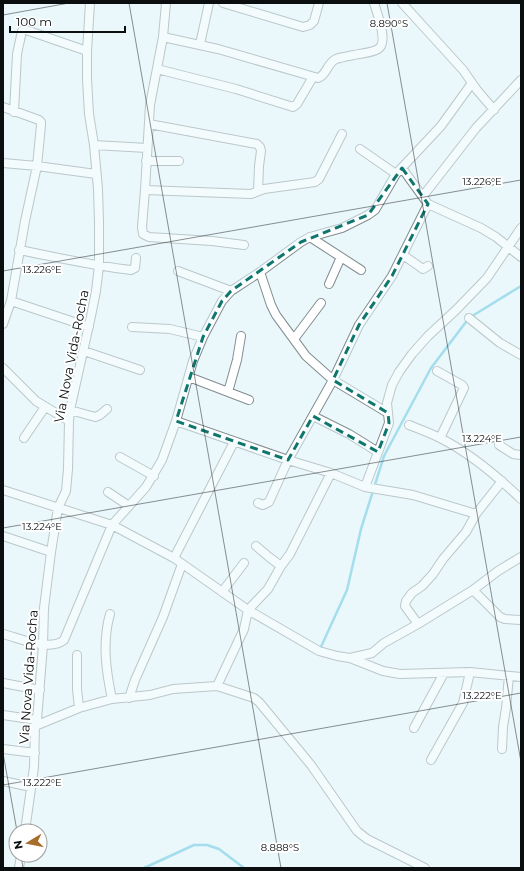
<svg xmlns="http://www.w3.org/2000/svg" width="524" height="871" viewBox="0 0 524 871" font-family="Montserrat,sans-serif">
	<style>
		.lines { fill: none; stroke-linecap: round; stroke-linejoin: round }
		.stream { stroke: #51bed9; stroke-width: 2.5 }
		.minor-casing { stroke: #828d91; stroke-width: 10 }
		.minor { stroke: #fff; stroke-width: 8 }
		.marked { fill: none; stroke: #0f766e; stroke-width: 3; stroke-dasharray: 8 5; stroke-linejoin: round }
		.ticks { fill: none; stroke: #0a0e0f; stroke-width: 1; stroke-opacity: 0.45 }
		.labels { text-anchor: middle; stroke-width: 4; stroke-linejoin: round; paint-order: stroke }
		.street-label { font-size: 13px; fill: #0a0e0f; stroke: #fff }
		.ticks-label { font-size: 10px; text-anchor: middle; fill: #0a0e0f; stroke: #fff; stroke-width: 4; stroke-linejoin: round; paint-order: stroke }
	</style>
	<rect width="100%" height="100%" fill="#eaf7fb"/>
	<g class="lines">
		<path class="stream" d="M 320,649 L 347,590 L 361,529 L 384,456 L 431,368 L 469,318 L 521,286
			M 144,868 L 194,845 L 207,845 L 219,849 L 244,868"/>
		<defs>
			<path id="minor" d="M 166,3 L 163,37 L 150,105 L 145,190 L 142,227 L 143,234 L 149,237 L 212,241 L 244,245
				M 223,3 L 303,27 L 310,25 L 314,21 L 319,3
				M 402,3 L 463,70 L 477,90 L 494,110
				M 163,37 L 218,49 L 318,78 C 327,75 327,63 336,59 C 342,57 349,56 354,55 C 362,53 372,53 378,49 C 389,43 377,13 374,3
				M 200,44 L 209,3
				M 157,69 L 236,89 L 293,107 L 297,104 L 313,77
				M 3,107 L 39,120 L 41,122 L 41,125 L 37,166 L 25,221 L 11,301 L 3,324
				M 14,112 L 17,54 L 22,31 L 26,30 L 87,51
				M 149,124 L 257,144 L 260,147 L 261,151 L 259,166 L 258,191
				M 94,145 L 147,148
				M 360,149 L 396,174
				M 146,161 L 179,161
				M 3,163 L 37,166 L 96,174
				M 402,168 L 428,204 L 481,228 L 496,237 L 521,257
				M 145,190 L 251,194 L 264,189 L 315,182 L 319,179 L 342,134
				M 423,196 L 476,128 L 521,80
				M 310,237 L 361,270
				M 19,250 C 56,257 93,266 131,270 L 135,268 L 136,258
				M 403,255 L 423,269 L 428,266
				M 178,271 L 231,291
				M 329,284 L 341,257
				M 11,301 L 89,327
				M 469,318 L 500,343 L 521,355
				M 132,327 L 170,329 L 203,337
				M 294,339 L 321,303
				M 84,351 L 140,370
				M 3,368 L 36,401 L 69,421
				M 437,371 L 462,385 L 464,388 L 440,438
				M 189,377 L 249,400
				M 228,392 L 237,360 L 241,336
				M 70,410 L 95,417 L 100,415 L 107,409
				M 388,413 L 333,380 L 359,325 L 392,276 L 428,204
				M 313,416 L 349,434 L 378,452
				M 176,421 L 288,460 L 331,473 L 365,487 L 413,495 L 476,514
				M 409,425 C 419,429 430,433 440,438 C 470,453 497,476 521,499
				M 24,438 L 45,407
				M 499,445 L 513,454 L 521,455
				M 120,457 L 154,476
				M 365,487 L 389,423 L 387,403 L 392,385 L 399,372 L 412,354 L 428,336 L 456,310 L 487,278 L 521,228
				M 3,490 L 112,525 L 174,558 L 248,610 L 319,651 L 337,656 L 350,658 L 383,671 L 400,674 L 470,672 L 521,677
				M 108,492 L 129,506
				M 258,503 L 263,505 L 269,502 L 288,460 L 333,380 L 306,356 L 276,315 L 271,305 L 260,272
				M 3,536 L 51,552
				M 256,546 L 269,557 L 281,566
				M 174,558 L 234,442
				M 473,590 L 500,617 L 505,619 L 521,620
				M 222,592 L 244,563
				M 110,614 C 102,642 106,671 112,699
				M 418,624 L 405,606 L 406,601 L 412,593 L 422,586 L 433,574 L 443,559 L 466,532 L 476,514 L 502,481
				M 3,634 C 19,638 50,652 64,640 L 112,525 L 146,487 L 162,460 L 176,421 L 193,361 L 203,337 L 222,301 L 231,291 L 260,272 L 301,242 L 310,237 L 342,228 L 368,215 L 375,210 L 396,174 L 441,126 L 472,83
				M 77,655 L 77,689 L 79,708
				M 350,658 L 372,653 L 384,643 L 418,624 L 473,590 L 498,571 L 521,557
				M 3,683 L 40,690
				M 217,686 L 254,698 L 259,702 L 311,765 L 357,831 L 367,839 L 425,868
				M 129,698 L 135,680 L 163,617 L 182,564
				M 3,715 L 37,720
				M 35,726 L 79,708 L 112,699 L 150,695 L 173,689 L 217,686 L 244,629 L 248,610 L 268,589 L 281,566 L 290,554 L 331,473
				M 414,728 L 444,673
				M 3,749 L 35,753
				M 502,749 L 503,727 L 506,708 L 509,676
				M 431,760 L 463,703 L 470,672
				M 3,781 L 31,787
				M 25,831 L 34,767 L 35,726 L 37,720 L 43,645 L 44,608 L 51,552 L 58,508 L 66,491 L 68,469 L 69,421 L 70,410 L 91,316 L 96,291 L 99,266 L 99,222 L 98,189 L 94,145 L 89,114 L 87,79 L 87,51 L 90,3
				M 19,868 L 21,855"/>
		</defs>
		<use href="#minor" class="minor-casing"/>
		<use href="#minor" class="minor"/>
	</g>
	<path d="M0 0H524V871H0ZM 402,168 L 428,204 L 392,276 L 359,325 L 333,380 L 388,413 L 389,423 L 378,452 L 313,416 L 288,460 L 176,421 L 203,337 L 222,301 L 231,291 L 301,242 L 368,215 Z" fill="#eaf7fb" fill-opacity=".55" fill-rule="evenodd"/>
	<path class="marked" d="M 402,168 L 428,204 L 392,276 L 359,325 L 333,380 L 388,413 L 389,423 L 378,452 L 313,416 L 288,460 L 176,421 L 203,337 L 222,301 L 231,291 L 301,242 L 368,215 Z"/>
	<path class="ticks" d="M 129,3 L 281,868M 387,3 L 521,762M 3,15 L 69,3M 3,271 L 521,180M 3,528 L 521,437M 3,753 L 17,831M 3,785 L 521,693M 21,855 L 23,868"/>
	<g class="labels">
		<g class="street-label">
			<text transform="translate(71 356) rotate(-79)" y="5">Via Nova Vida-Rocha</text>
			<text transform="translate(28 677) rotate(-86)" y="5">Via Nova Vida-Rocha</text>
		</g>
	</g>
	<g class="ticks-label">
		<text x="389" y="27">8.890°S</text>
		<text x="482" y="185">13.226°E</text>
		<text x="42" y="273">13.226°E</text>
		<text x="482" y="442">13.224°E</text>
		<text x="42" y="530">13.224°E</text>
		<text x="482" y="699">13.222°E</text>
		<text x="42" y="786">13.222°E</text>
		<text x="280" y="851">8.888°S</text>
	</g>
	<rect width="524" height="871" fill="none" stroke="#0a0e0f" stroke-width="8"/>
	<g transform="translate(28 843) rotate(260)"><circle r="19" fill="#ffffff" stroke="#9d9f9f"/>
	<path d="M0-3L7 15L0 10L-7 15Z" fill="#a66d2b"/>
	<text y="-6" font-size="11" font-weight="bold" text-anchor="middle" fill="#0a0e0f">N</text>
	</g>
	<path d="M10 26v6h115v-6" fill="none" stroke="#0a0e0f" stroke-width="2"/>
	<text x="16" y="26" font-size="12" fill="#0a0e0f" stroke="#ffffff" stroke-width="3" paint-order="stroke">100 m</text>
</svg>
